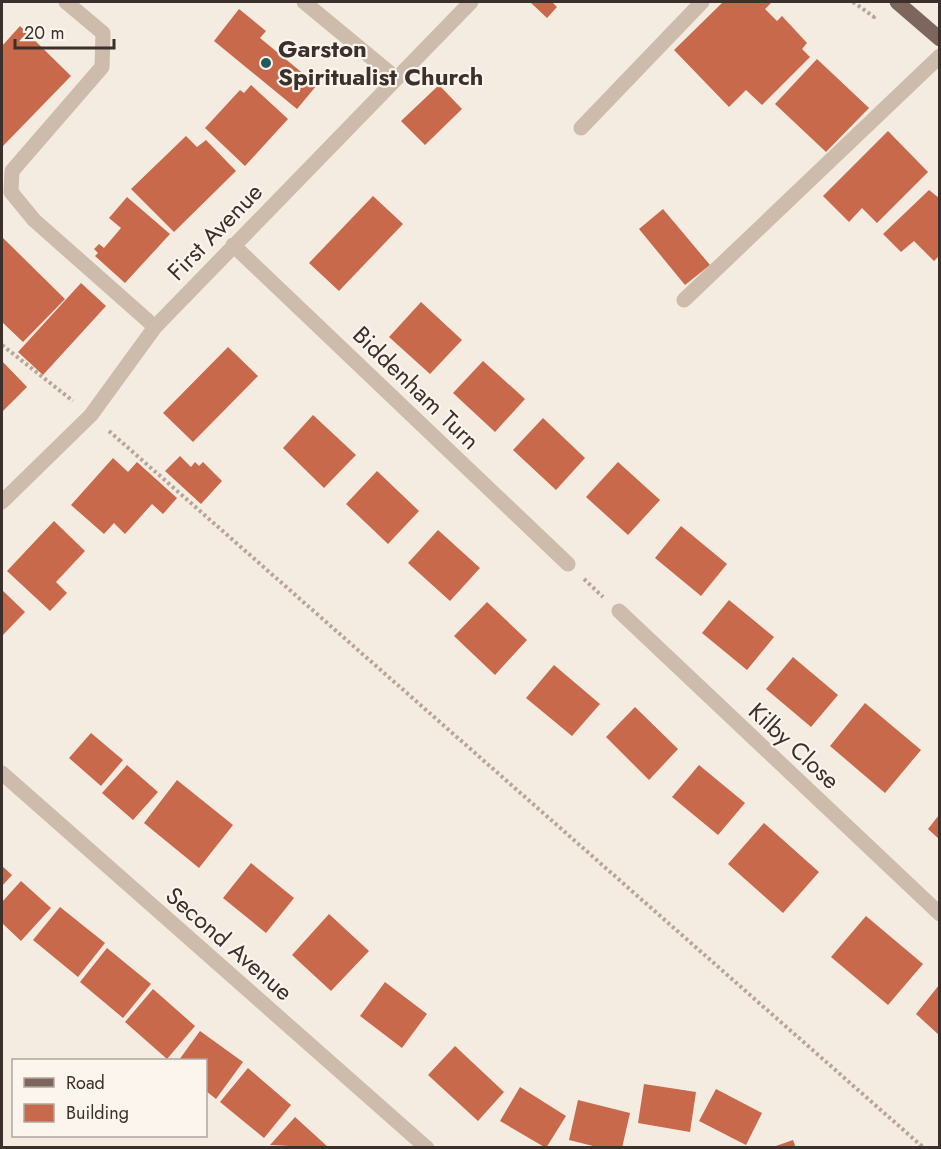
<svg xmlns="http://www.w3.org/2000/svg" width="941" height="1149" viewBox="0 0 941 1149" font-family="Jost,sans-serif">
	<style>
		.building { fill: #c8694b }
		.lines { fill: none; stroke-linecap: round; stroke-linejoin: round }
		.path { stroke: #b9a596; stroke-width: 4; stroke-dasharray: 3 3; stroke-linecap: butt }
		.service { stroke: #cdbbac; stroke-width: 15 }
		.minor { stroke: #cdbbac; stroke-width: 15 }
		.primary { stroke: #7d675c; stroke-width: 15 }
		.poi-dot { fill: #1f5a5e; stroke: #fbf5ee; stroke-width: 2 }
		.labels { text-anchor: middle; stroke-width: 4.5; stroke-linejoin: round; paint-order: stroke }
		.poi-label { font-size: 24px; font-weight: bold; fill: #3b302b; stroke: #fbf5ee; text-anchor: start }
		.street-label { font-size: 24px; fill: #3b302b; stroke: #fbf5ee }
	</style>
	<rect width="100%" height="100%" fill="#f4ebe1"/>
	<path class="building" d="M 530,2 L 552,2 L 557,7 L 547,18 Z
		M 723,2 L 769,2 L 771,3 L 765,9 L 777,21 L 782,16 L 807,43 L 802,49 L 810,57 L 762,105 L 746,90 L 729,107 L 674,50 Z
		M 239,9 L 266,31 L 260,38 L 317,85 L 297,109 L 214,41 Z
		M 20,26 L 71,76 L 2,147 L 2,46 Z
		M 817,59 L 869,108 L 826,152 L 775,104 Z
		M 251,85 L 288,119 L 245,166 L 205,128 L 240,90 L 244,93 Z
		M 439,85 L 462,109 L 425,145 L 401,121 Z
		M 888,131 L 928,172 L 877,223 L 862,208 L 849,222 L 823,196 Z
		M 186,136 L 197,147 L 206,140 L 236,171 L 174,232 L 131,189 Z
		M 929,190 L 939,198 L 939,256 L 934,261 L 914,241 L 901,252 L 883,234 Z
		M 373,196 L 403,224 L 339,291 L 309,263 Z
		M 127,197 L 170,234 L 125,283 L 95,256 L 98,253 L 94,249 L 99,244 L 104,248 L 121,228 L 109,218 Z
		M 663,209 L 710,265 L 685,285 L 639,229 Z
		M 2,237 L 65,299 L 23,342 L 2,322 Z
		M 81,283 L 106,306 L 43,375 L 18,352 Z
		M 421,302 L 462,340 L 430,374 L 389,337 Z
		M 228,347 L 258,376 L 193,442 L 163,413 Z
		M 2,361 L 27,387 L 2,412 Z
		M 483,361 L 525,399 L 495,432 L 453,393 Z
		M 313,415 L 356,455 L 324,488 L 283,448 Z
		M 543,418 L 585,458 L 556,490 L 513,450 Z
		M 180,456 L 191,467 L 195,462 L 199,466 L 203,462 L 222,481 L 201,504 L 165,471 Z
		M 113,458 L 128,472 L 137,462 L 177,498 L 163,514 L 152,504 L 125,534 L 114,523 L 104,534 L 71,505 Z
		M 618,462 L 660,500 L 628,535 L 586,497 Z
		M 377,471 L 419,511 L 388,544 L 346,504 Z
		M 54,521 L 85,551 L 56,582 L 67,593 L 50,611 L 7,571 Z
		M 681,526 L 727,564 L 701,596 L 655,558 Z
		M 438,530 L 480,568 L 450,601 L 408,563 Z
		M 2,590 L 25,612 L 2,636 Z
		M 729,600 L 774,637 L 747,670 L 702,633 Z
		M 487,602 L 527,640 L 495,675 L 454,636 Z
		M 793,657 L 838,695 L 811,727 L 766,689 Z
		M 554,665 L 600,704 L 572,736 L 526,698 Z
		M 865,703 L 921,750 L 885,793 L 830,746 Z
		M 635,707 L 678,749 L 649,780 L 606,737 Z
		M 91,733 L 123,760 L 101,786 L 69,758 Z
		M 127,765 L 158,792 L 133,820 L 102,793 Z
		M 699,765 L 745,803 L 718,835 L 672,797 Z
		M 177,780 L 233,825 L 199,868 L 144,823 Z
		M 939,815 L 939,839 L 928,829 Z
		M 764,823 L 819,872 L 783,913 L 728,864 Z
		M 251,863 L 294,898 L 266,933 L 223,898 Z
		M 2,866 L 12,875 L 2,886 Z
		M 21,881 L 51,908 L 21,941 L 2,923 L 2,902 Z
		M 60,907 L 105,943 L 78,977 L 33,940 Z
		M 329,914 L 369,951 L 331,991 L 292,955 Z
		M 866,916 L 923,964 L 888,1005 L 831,957 Z
		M 107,948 L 151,984 L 123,1018 L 80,982 Z
		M 385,982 L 427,1014 L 402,1048 L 360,1016 Z
		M 939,985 L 939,1035 L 916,1014 Z
		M 153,989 L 195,1026 L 167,1059 L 125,1022 Z
		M 200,1031 L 243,1062 L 216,1099 L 206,1091 L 206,1060 L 179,1060 Z
		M 455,1046 L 504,1092 L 478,1121 L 428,1075 Z
		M 248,1068 L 291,1105 L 264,1138 L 220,1102 Z
		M 644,1084 L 696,1092 L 690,1132 L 638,1123 Z
		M 520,1087 L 566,1116 L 546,1148 L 500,1121 Z
		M 716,1089 L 762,1113 L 746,1145 L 699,1121 Z
		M 578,1100 L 630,1113 L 622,1148 L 601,1148 L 569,1140 Z
		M 295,1117 L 317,1137 L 329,1148 L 270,1145 Z
		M 793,1140 L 796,1148 L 773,1148 L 773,1147 Z"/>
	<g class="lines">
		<path class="path" d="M 853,2 L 874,17 L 875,14
			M 2,345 L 73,401
			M 109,431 L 924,1148
			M 584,579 L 603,597"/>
		<path class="service" d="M 66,2 L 103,33 L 102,67 L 12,171 L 11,192 L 34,220 L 155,327
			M 581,128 L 702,2
			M 684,300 L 940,56"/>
		<path class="minor" d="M 304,2 L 396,78
			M 233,245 L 568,564
			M 2,502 L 91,415 L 155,327 L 471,2
			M 619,611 L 940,914
			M 2,773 L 427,1148"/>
		<path class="primary" d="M 897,2 L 940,39"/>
	</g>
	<circle class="poi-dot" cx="266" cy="63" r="6"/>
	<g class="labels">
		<g class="poi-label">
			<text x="278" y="57">Garston<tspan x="278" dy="28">Spiritualist Church</tspan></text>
		</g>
		<g class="street-label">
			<text transform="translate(215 232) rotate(-46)" y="8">First Avenue</text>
			<text transform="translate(416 388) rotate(44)" y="8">Biddenham Turn</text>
			<text transform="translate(794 746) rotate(43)" y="8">Kilby Close</text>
			<text transform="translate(229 944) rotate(41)" y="8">Second Avenue</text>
		</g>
	</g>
	<rect width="941" height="1149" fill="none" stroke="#3b302b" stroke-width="6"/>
	<rect x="12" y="1059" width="195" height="78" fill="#fbf5ee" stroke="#aea6a0" stroke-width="1.5"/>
	<rect x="24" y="1078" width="30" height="9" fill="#7d675c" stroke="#aea6a0" stroke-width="1.5"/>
	<text x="66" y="1089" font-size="18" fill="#3b302b">Road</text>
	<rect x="24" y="1104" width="30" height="18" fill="#c8694b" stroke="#aea6a0" stroke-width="1.5"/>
	<text x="66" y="1119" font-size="18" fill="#3b302b">Building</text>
	<path d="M15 39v9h99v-9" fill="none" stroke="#3b302b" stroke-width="3"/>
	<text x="24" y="39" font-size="18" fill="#3b302b" stroke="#fbf5ee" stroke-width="4.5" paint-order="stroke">20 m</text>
</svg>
